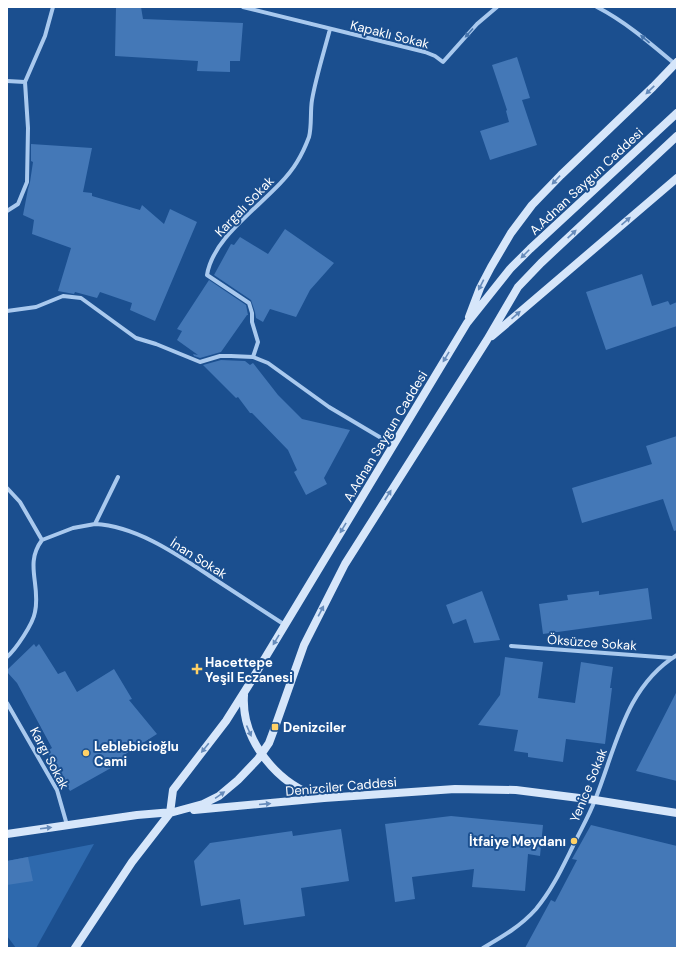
<svg xmlns="http://www.w3.org/2000/svg" width="684" height="955" viewBox="0 0 684 955" font-family="'DM Sans',sans-serif">
	<style>
		.green { fill: #2e69ad }
		.building { fill: #4478b7 }
		.lines { fill: none; stroke-linecap: round; stroke-linejoin: round }
		.minor { stroke: #a9c9ee; stroke-width: 4 }
		.secondary { stroke: #d6e6fa; stroke-width: 8 }
		.oneway { fill: #4674ac }
		.oneway2 { fill: #668bba }
		.poi-dot { fill: #ffd166; stroke: #1b4f8f; stroke-width: 1.5 }
		.labels { text-anchor: middle; stroke-width: 4; stroke-linejoin: round; paint-order: stroke }
		.street-label { font-size: 13px; fill: #fff; stroke: #1b4f8f }
		.poi-label { font-size: 13px; font-weight: bold; fill: #fff; stroke: #1b4f8f; text-anchor: start }
	</style>
	<rect width="100%" height="100%" fill="#1b4f8f"/>
	<path class="green" d="M 94,844 L 36,948 L 16,948 L 7,936 L 7,861 Z"/>
	<path class="building" d="M 116,7 L 141,7 L 143,19 L 243,23 L 240,61 L 230,61 L 230,72 L 197,71 L 198,61 L 115,56 Z
		M 517,57 L 530,98 L 522,100 L 537,145 L 490,160 L 480,131 L 509,122 L 506,111 L 507,110 L 492,65 Z
		M 31,144 L 92,148 L 83,192 L 92,193 L 92,196 L 140,210 L 142,205 L 164,224 L 170,209 L 197,222 L 155,321 L 130,310 L 132,303 L 100,292 L 97,298 L 75,292 L 74,294 L 58,291 L 71,248 L 32,234 L 34,220 L 23,215 L 28,189 L 30,182 L 33,162 L 31,161 Z
		M 285,229 L 334,263 L 310,290 L 296,317 L 270,309 L 263,322 L 256,318 L 255,312 L 251,300 L 214,275 L 231,244 L 234,245 L 240,237 L 268,254 Z
		M 642,274 L 652,306 L 668,301 L 670,305 L 677,302 L 677,326 L 606,350 L 586,292 Z
		M 209,280 L 246,305 L 248,315 L 247,315 L 221,352 L 200,358 L 194,356 L 193,354 L 198,355 L 177,340 L 182,331 L 177,329 Z
		M 221,360 L 245,361 L 250,365 L 253,363 L 278,395 L 302,419 L 350,430 L 324,478 L 327,484 L 306,495 L 294,472 L 297,470 L 288,450 L 252,413 L 250,413 L 238,397 L 236,398 L 203,365 Z
		M 677,436 L 677,530 L 674,531 L 663,499 L 582,523 L 572,488 L 652,464 L 646,446 Z
		M 648,588 L 652,619 L 543,634 L 539,604 L 568,600 L 567,595 L 599,591 L 599,595 Z
		M 482,591 L 500,640 L 474,643 L 466,619 L 453,624 L 446,605 Z
		M 34,644 L 36,647 L 39,644 L 58,674 L 65,671 L 77,692 L 114,669 L 132,699 L 129,700 L 157,734 L 124,755 L 127,759 L 70,791 L 47,751 L 52,748 L 17,683 L 7,672 L 7,670 Z
		M 505,657 L 543,662 L 538,698 L 575,703 L 581,662 L 613,667 L 610,688 L 612,688 L 605,744 L 566,739 L 563,762 L 528,757 L 528,753 L 514,751 L 518,730 L 478,725 L 500,695 Z
		M 677,691 L 677,781 L 636,771 Z
		M 451,816 L 543,825 L 540,856 L 528,854 L 525,891 L 472,887 L 474,869 L 412,877 L 415,899 L 395,902 L 385,824 Z
		M 591,825 L 677,846 L 677,948 L 525,948 L 551,900 L 555,902 L 577,860 L 572,859 Z
		M 341,829 L 349,881 L 301,888 L 305,916 L 244,925 L 240,899 L 201,906 L 194,861 L 210,843 L 292,831 L 293,836 Z
		M 28,857 L 33,881 L 7,885 L 7,861 Z"/>
	<g class="lines">
		<path class="minor" d="M 243,7 L 425,52 L 435,56 L 443,62 L 477,24 L 497,7
			M 597,7 C 626,22 650,43 675,64
			M 7,81 L 25,82
			M 7,211 L 18,204 L 27,182 L 28,128 L 25,82 L 45,36 L 53,7
			M 7,311 L 36,307 L 63,296 L 81,298 L 136,338 L 156,344 L 200,362 L 220,356 L 231,356 L 253,357 L 268,363 L 329,407 L 393,445
			M 253,357 L 258,342 L 252,322 L 252,313 L 249,303 L 207,275 C 214,231 275,199 297,162 C 302,154 306,145 309,137 C 312,125 310,112 312,100 C 316,77 324,52 330,29
			M 7,488 L 20,502 L 42,540
			M 95,524 C 138,526 181,557 216,580 C 239,595 262,610 285,625
			M 42,540 L 73,528 L 95,524 L 118,477
			M 511,646 L 672,658
			M 7,657 C 16,649 33,624 35,612 C 41,585 24,564 42,540
			M 7,703 L 57,790 L 67,825
			M 483,948 C 502,937 521,926 536,909 C 552,890 562,868 573,846 C 580,831 589,816 595,800 C 616,748 625,687 677,655"/>
		<path class="secondary" d="M 469,317 L 480,288 L 491,267 L 511,233 L 532,205 L 561,175 L 653,87 L 677,62
			M 492,336 L 677,178
			M 244,695 C 241,740 277,784 319,797
			M 194,810 L 324,798 L 455,789 L 516,790 L 595,800 L 677,813
			M 170,813 L 203,804 L 219,796 L 238,780 L 258,759 L 269,743 L 275,727 L 304,645 L 345,564 L 487,340 L 518,287 L 541,263 L 677,136
			M 7,834 L 137,815 L 173,812
			M 75,948 L 132,862 L 170,813 L 173,790 L 226,721 L 250,683 L 467,323 L 510,269 L 530,249 L 677,113"/>
	</g>
	<defs><path id="oneway-solid" d="M-6-.8H1V-3.2L6.5 0L1 3.2V.8H-6Z"/></defs>
	<g class="oneway">
		<use href="#oneway-solid" transform="translate(469 33) rotate(132)"/>
		<use href="#oneway-solid" transform="translate(645 39) rotate(-140)"/>
	</g>
	<g class="oneway2">
		<use href="#oneway-solid" transform="translate(650 90) rotate(136)"/>
		<use href="#oneway-solid" transform="translate(556 180) rotate(133)"/>
		<use href="#oneway-solid" transform="translate(626 221) rotate(-41)"/>
		<use href="#oneway-solid" transform="translate(572 234) rotate(-43)"/>
		<use href="#oneway-solid" transform="translate(525 254) rotate(135)"/>
		<use href="#oneway-solid" transform="translate(481 285) rotate(117)"/>
		<use href="#oneway-solid" transform="translate(516 315) rotate(-41)"/>
		<use href="#oneway-solid" transform="translate(446 357) rotate(121)"/>
		<use href="#oneway-solid" transform="translate(388 495) rotate(-57)"/>
		<use href="#oneway-solid" transform="translate(343 528) rotate(121)"/>
		<use href="#oneway-solid" transform="translate(321 611) rotate(-62)"/>
		<use href="#oneway-solid" transform="translate(276 640) rotate(121)"/>
		<use href="#oneway-solid" transform="translate(249 731) rotate(66)"/>
		<use href="#oneway-solid" transform="translate(205 748) rotate(129)"/>
		<use href="#oneway-solid" transform="translate(220 795) rotate(-35)"/>
		<use href="#oneway-solid" transform="translate(265 804) rotate(-5)"/>
		<use href="#oneway-solid" transform="translate(46 828) rotate(-7)"/>
	</g>
	<g class="poi-dot">
		<path d="M195 663h4v4h4v4h-4v4h-4v-4h-4v-4h4z"/>
		<rect x="271" y="723" width="8" height="8" rx="2"/>
		<circle cx="86" cy="753" r="4"/>
		<circle cx="574" cy="841" r="4"/>
	</g>
	<g class="labels">
		<g class="street-label">
			<text transform="translate(390 34) rotate(14)" y="5">Kapaklı Sokak</text>
			<text transform="translate(586 181) rotate(-43)" y="5">A.Adnan Saygun Caddesi</text>
			<text transform="translate(244 206) rotate(-46)" y="5">Kargalı Sokak</text>
			<text transform="translate(385 436) rotate(-59)" y="5">A.Adnan Saygun Caddesi</text>
			<text transform="translate(199 558) rotate(32)" y="5">İnan Sokak</text>
			<text transform="translate(592 642) rotate(4)" y="5">Öksüzce Sokak</text>
			<text transform="translate(50 758) rotate(62)" y="5">Kargı Sokak</text>
			<text transform="translate(588 785) rotate(-68)" y="5">Yenice Sokak</text>
			<text transform="translate(341 786) rotate(-5)" y="5">Denizciler Caddesi</text>
		</g>
		<g class="poi-label">
			<text x="205" y="667">Hacettepe<tspan x="205" dy="15">Yeşil Eczanesi</tspan></text>
			<text x="283" y="732">Denizciler</text>
			<text x="94" y="751">Leblebicioğlu<tspan x="94" dy="15">Cami</tspan></text>
			<text x="566" y="846" text-anchor="end">İtfaiye Meydanı</text>
		</g>
	</g>
	<rect width="684" height="955" fill="none" stroke="#ffffff" stroke-width="16"/>
</svg>
